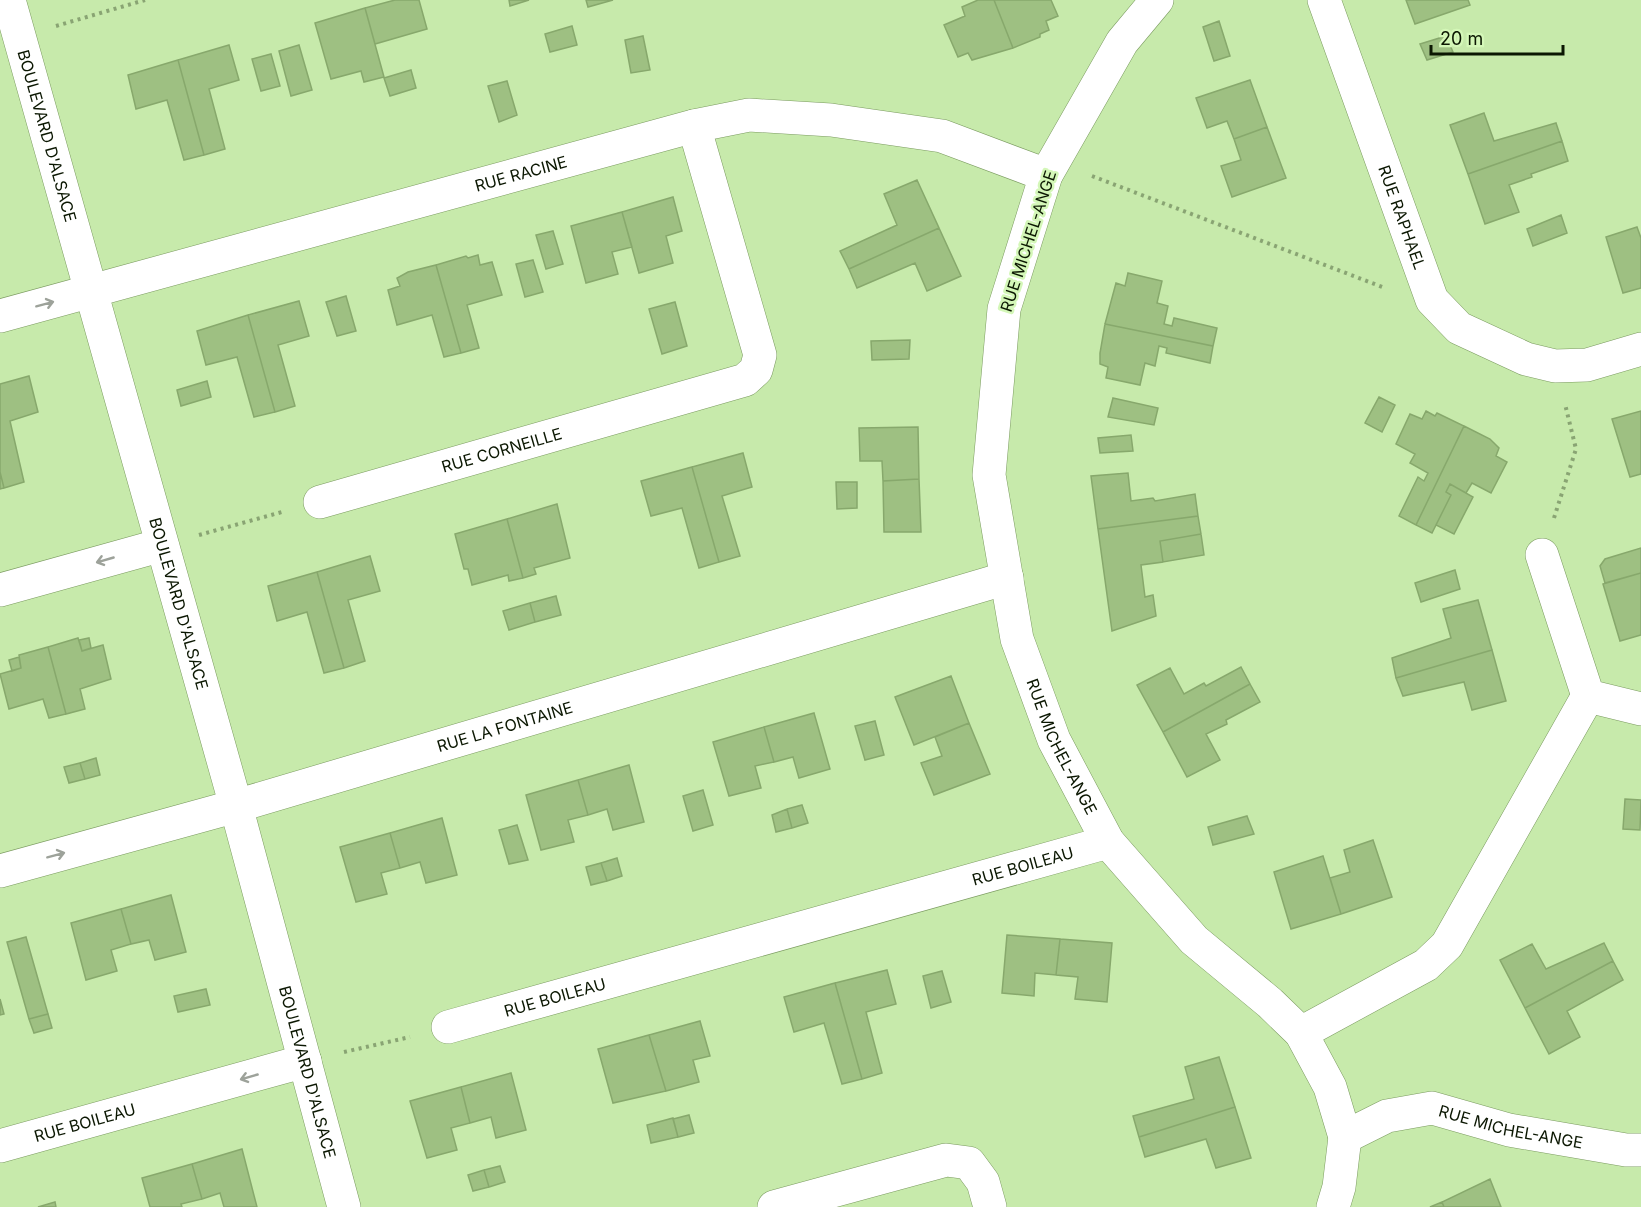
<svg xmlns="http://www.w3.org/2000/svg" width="1641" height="1207" viewBox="0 0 1641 1207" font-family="Inter,sans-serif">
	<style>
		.building { fill: #9ec082; stroke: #87a86c; stroke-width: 1.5 }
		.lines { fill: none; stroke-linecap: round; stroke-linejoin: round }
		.street-casing { stroke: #7b9b60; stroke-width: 34 }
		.path { stroke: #89a473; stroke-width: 4; stroke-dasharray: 3 4.5; stroke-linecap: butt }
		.street { stroke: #fff; stroke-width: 33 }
		.oneway { stroke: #9da29a }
		.labels { text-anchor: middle; stroke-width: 5; stroke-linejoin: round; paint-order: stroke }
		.street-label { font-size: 16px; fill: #0b1702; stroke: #d4f7b8 }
	</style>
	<rect width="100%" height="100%" fill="#c7eaab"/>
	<path class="building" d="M 395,0 L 419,0 L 427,29 L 375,44 L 365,8 Z
		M 509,0 L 529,0 L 510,6 Z
		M 586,0 L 613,0 L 588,7 Z
		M 978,0 L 994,0 L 1013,48 L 972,60 L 968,53 L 958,57 L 944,25 L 965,16 L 962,7 Z
		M 994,0 L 1051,0 L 1058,16 L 1046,21 L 1049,30 L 1040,34 L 1040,37 L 1013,48 Z
		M 1406,0 L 1468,0 L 1470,5 L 1415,24 Z
		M 365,8 L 384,77 L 364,82 L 361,71 L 331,79 L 315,23 Z
		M 1219,21 L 1230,56 L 1214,61 L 1203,27 Z
		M 572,26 L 577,45 L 550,52 L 545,34 Z
		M 643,36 L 650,70 L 631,73 L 625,40 Z
		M 1446,36 L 1453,52 L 1427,60 L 1420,44 Z
		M 229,45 L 239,80 L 209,89 L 225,149 L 204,155 L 178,60 Z
		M 299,45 L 312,90 L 291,96 L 279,51 Z
		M 271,54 L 280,86 L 261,91 L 252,59 Z
		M 178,60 L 204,155 L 184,160 L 167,100 L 136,109 L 128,75 Z
		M 411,70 L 416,88 L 390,96 L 384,78 Z
		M 1250,80 L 1267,127 L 1234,139 L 1227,121 L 1207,128 L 1196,98 Z
		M 507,81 L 517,115 L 499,122 L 488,86 Z
		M 1484,113 L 1494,141 L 1556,123 L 1562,141 L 1468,174 L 1450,125 Z
		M 1267,127 L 1286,178 L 1232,197 L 1221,166 L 1241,160 L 1234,139 Z
		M 1562,141 L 1568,161 L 1531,174 L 1532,177 L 1509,185 L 1519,212 L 1485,224 L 1468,174 Z
		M 917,180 L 939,228 L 849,269 L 840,251 L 897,225 L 884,194 Z
		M 673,197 L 682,231 L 666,236 L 673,263 L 639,273 L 622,212 Z
		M 622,212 L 632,247 L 612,252 L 618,274 L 586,283 L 571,226 Z
		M 1561,215 L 1567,233 L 1533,246 L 1527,229 Z
		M 1637,227 L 1641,238 L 1641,288 L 1623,293 L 1606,237 Z
		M 939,228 L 961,276 L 927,291 L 915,263 L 857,288 L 849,269 Z
		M 553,231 L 563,264 L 546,269 L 536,235 Z
		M 478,255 L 480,265 L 492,262 L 502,295 L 467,305 L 479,348 L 461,353 L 436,265 L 466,256 L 468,258 Z
		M 533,260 L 543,292 L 525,297 L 516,264 Z
		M 436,265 L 461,353 L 444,357 L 432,315 L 397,325 L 388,290 L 400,286 L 397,278 L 408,272 Z
		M 1128,273 L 1162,281 L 1157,303 L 1168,306 L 1164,324 L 1172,326 L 1174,318 L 1217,328 L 1213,346 L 1105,324 L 1116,283 L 1125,286 Z
		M 346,296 L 356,331 L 337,336 L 326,302 Z
		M 299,301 L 309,336 L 278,345 L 295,406 L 275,412 L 248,315 Z
		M 675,302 L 687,346 L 662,354 L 649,309 Z
		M 248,315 L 275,412 L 254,417 L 237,357 L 206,365 L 197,331 Z
		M 1105,324 L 1213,346 L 1210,363 L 1166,353 L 1167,348 L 1159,346 L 1155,366 L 1145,363 L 1140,385 L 1106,378 L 1108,367 L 1100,364 L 1100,353 Z
		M 910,340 L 909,359 L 872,360 L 871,341 Z
		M 29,376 L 38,412 L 10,421 L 24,482 L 4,488 L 0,472 L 0,384 Z
		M 207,381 L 211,397 L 181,406 L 177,390 Z
		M 1379,397 L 1395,405 L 1382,432 L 1365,423 Z
		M 1113,398 L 1158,408 L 1154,425 L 1108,417 Z
		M 1426,411 L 1435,416 L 1437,413 L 1464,426 L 1416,525 L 1399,516 L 1418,477 L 1424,481 L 1428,473 L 1410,463 L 1415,454 L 1396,444 L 1410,414 L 1422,419 Z
		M 1641,411 L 1641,474 L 1630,477 L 1612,419 Z
		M 1464,426 L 1490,439 L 1499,448 L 1496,456 L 1507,462 L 1491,493 L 1472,483 L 1466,493 L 1450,484 L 1446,492 L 1451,495 L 1432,533 L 1416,525 Z
		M 918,427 L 919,479 L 883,481 L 882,461 L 860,461 L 859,428 Z
		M 1131,435 L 1133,451 L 1100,453 L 1098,438 Z
		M 743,453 L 752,487 L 722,496 L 740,556 L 719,562 L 692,467 Z
		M 692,467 L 719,562 L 699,568 L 682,508 L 651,516 L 641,481 Z
		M 0,472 L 4,488 L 0,489 Z
		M 1128,473 L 1131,501 L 1153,498 L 1155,501 L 1195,494 L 1198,516 L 1098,529 L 1091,476 Z
		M 919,479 L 921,532 L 884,532 L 883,481 Z
		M 836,482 L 857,482 L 857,508 L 837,509 Z
		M 1450,484 L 1473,497 L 1454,534 L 1436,525 L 1451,495 L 1446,492 Z
		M 557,504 L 570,558 L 534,568 L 536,574 L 523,578 L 507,519 Z
		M 1198,516 L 1201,534 L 1160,541 L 1163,562 L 1141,565 L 1145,597 L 1153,595 L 1156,616 L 1112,631 L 1098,529 Z
		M 507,519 L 523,578 L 509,581 L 508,575 L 472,585 L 468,569 L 464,569 L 455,534 Z
		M 1201,534 L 1204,555 L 1163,562 L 1160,541 Z
		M 1641,548 L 1641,573 L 1605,583 L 1600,566 L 1605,559 Z
		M 370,556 L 380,591 L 348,600 L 365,661 L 344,668 L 317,572 Z
		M 1455,570 L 1460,589 L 1421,602 L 1415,583 Z
		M 317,572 L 344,668 L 324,673 L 307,612 L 277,621 L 268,586 Z
		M 1641,573 L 1641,635 L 1620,641 L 1603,584 Z
		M 556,596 L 561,615 L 535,622 L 530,603 Z
		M 1478,600 L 1492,650 L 1396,678 L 1392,658 L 1451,638 L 1443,609 Z
		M 530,603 L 535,622 L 509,630 L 503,611 Z
		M 78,638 L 82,651 L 103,645 L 111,679 L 80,689 L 85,709 L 66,714 L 48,647 Z
		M 89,638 L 91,648 L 82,651 L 79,640 Z
		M 48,647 L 66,714 L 49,718 L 43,699 L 9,709 L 0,674 L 21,668 L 19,655 Z
		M 1492,650 L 1506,701 L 1472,710 L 1464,682 L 1403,696 L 1396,678 Z
		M 19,657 L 21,668 L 12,671 L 9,660 Z
		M 1241,667 L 1250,684 L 1163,732 L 1137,685 L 1170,668 L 1184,694 L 1204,683 L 1206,686 Z
		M 951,676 L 969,723 L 914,745 L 895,697 Z
		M 1250,684 L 1260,702 L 1226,720 L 1227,724 L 1206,734 L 1220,760 L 1187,777 L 1163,732 Z
		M 814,713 L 830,769 L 799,778 L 793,757 L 774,762 L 764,727 Z
		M 875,721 L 884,755 L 865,760 L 855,726 Z
		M 969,723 L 990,774 L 934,795 L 921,763 L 942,756 L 935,737 Z
		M 764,727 L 774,762 L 755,766 L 761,788 L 729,796 L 713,742 Z
		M 96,758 L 100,775 L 85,779 L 80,763 Z
		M 80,763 L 85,779 L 69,783 L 64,767 Z
		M 629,765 L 644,822 L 613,830 L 607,809 L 588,815 L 578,780 Z
		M 578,780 L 588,815 L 568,820 L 574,842 L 541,850 L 526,795 Z
		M 703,790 L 713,825 L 693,831 L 683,796 Z
		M 1625,799 L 1641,800 L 1640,830 L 1623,829 Z
		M 802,805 L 808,823 L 792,828 L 787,809 Z
		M 787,809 L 792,828 L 776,832 L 772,815 Z
		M 1247,816 L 1254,834 L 1213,845 L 1208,827 Z
		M 442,818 L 457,875 L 426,883 L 420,862 L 400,868 L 390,833 Z
		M 517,825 L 528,860 L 509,864 L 499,830 Z
		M 390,833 L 400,868 L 381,873 L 387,894 L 356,902 L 340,847 Z
		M 1373,840 L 1392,897 L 1341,914 L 1330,878 L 1350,872 L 1344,850 Z
		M 1323,856 L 1341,914 L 1291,929 L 1274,872 Z
		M 617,858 L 622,876 L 607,881 L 601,863 Z
		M 601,863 L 607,881 L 591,885 L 586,867 Z
		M 171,895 L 186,952 L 155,960 L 149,940 L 131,944 L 121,909 Z
		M 121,909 L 131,944 L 111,950 L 117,971 L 86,980 L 71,923 Z
		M 1007,935 L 1060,939 L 1056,975 L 1035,973 L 1034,996 L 1002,993 Z
		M 26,937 L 48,1014 L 29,1019 L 7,942 Z
		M 1060,939 L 1112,943 L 1107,1002 L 1075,999 L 1078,977 L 1056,975 Z
		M 1604,943 L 1613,961 L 1525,1008 L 1500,960 L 1532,944 L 1546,969 Z
		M 1613,961 L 1623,980 L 1567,1011 L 1580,1037 L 1549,1054 L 1525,1008 Z
		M 887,970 L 896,1004 L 866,1012 L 882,1073 L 862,1079 L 835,983 Z
		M 942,971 L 951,1002 L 931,1008 L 923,976 Z
		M 835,983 L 862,1079 L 842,1084 L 824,1023 L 794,1032 L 784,997 Z
		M 206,989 L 210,1005 L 178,1012 L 174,996 Z
		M 0,999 L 4,1014 L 0,1015 Z
		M 48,1014 L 52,1028 L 34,1033 L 29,1019 Z
		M 700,1021 L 710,1056 L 693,1060 L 699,1082 L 666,1091 L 649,1035 Z
		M 649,1035 L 666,1091 L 613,1103 L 598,1049 Z
		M 1219,1057 L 1235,1107 L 1139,1137 L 1133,1116 L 1194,1099 L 1185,1067 Z
		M 511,1073 L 526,1130 L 496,1138 L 491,1117 L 470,1123 L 461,1087 Z
		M 461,1087 L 470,1123 L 451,1128 L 457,1150 L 427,1158 L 410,1101 Z
		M 1235,1107 L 1251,1158 L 1216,1168 L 1206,1139 L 1145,1157 L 1139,1137 Z
		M 689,1115 L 694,1133 L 678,1137 L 673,1119 Z
		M 673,1118 L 678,1137 L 651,1143 L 647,1125 Z
		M 242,1149 L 257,1207 L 224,1207 L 220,1193 L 202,1199 L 192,1164 Z
		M 192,1164 L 202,1199 L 181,1204 L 182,1207 L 150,1207 L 142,1178 Z
		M 500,1166 L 505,1182 L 489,1187 L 484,1170 Z
		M 484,1170 L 489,1187 L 473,1191 L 468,1175 Z
		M 1490,1179 L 1501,1207 L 1444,1207 L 1442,1202 Z
		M 55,1202 L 56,1207 L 38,1207 Z
		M 1442,1202 L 1444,1207 L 1430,1207 Z"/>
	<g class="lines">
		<defs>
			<g id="street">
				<path id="s1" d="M 9,0 L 236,806 L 344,1207"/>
				<path id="s2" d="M 1157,0 L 1122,42 L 1046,175 L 1004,309 L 989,475 L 1017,639 L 1054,740 L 1108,842 L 1194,940 L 1270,1003 L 1301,1033 L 1330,1087 L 1345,1137 L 1387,1116 L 1432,1108 L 1509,1130 L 1626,1150 L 1641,1150"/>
				<path id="s3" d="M 1324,0 L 1432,300 L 1459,328 L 1526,359 L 1555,366 L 1587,365 L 1641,349"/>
				<path id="s4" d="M 0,316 L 694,126 L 749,115 L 831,120 L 942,136 L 1046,175"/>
				<path id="s5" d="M 320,502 L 745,380 L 756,370 L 760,355 L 694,126"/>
				<path d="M 1542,555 L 1588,696 L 1641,709"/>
				<path d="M 0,590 L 162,545"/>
				<path id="s6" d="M 0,871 L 236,806 L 1007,578"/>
				<path id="s7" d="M 448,1027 L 1108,842"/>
				<path d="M 1301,1033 L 1426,965 L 1447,945 L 1588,696"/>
				<path id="s8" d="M 0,1146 L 305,1061"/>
				<path d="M 774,1207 L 946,1160 L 969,1163 L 983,1182 L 990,1207"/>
				<path d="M 1333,1207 L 1339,1187 L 1345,1137"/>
			</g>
		</defs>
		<use href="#street" class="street-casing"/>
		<path class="path" d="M 56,26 L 145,0
			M 1092,176 L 1385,288
			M 1554,518 L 1576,449 L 1565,404
			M 199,535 L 282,512
			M 344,1052 L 410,1037"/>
		<use href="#street" class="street"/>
	</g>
	<defs><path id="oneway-shaft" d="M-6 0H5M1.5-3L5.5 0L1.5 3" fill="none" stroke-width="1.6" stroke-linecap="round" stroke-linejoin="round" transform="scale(1.5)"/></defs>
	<g class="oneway">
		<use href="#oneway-shaft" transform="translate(45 304) rotate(-15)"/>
		<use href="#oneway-shaft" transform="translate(105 560) rotate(164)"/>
		<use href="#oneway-shaft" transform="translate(56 855) rotate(-15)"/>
		<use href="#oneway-shaft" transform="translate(249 1077) rotate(164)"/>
	</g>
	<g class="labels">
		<g class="street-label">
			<text dy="6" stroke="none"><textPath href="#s1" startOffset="141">BOULEVARD D'ALSACE</textPath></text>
			<text dy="6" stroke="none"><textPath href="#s4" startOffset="540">RUE RACINE</textPath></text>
			<text dy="6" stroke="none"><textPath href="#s3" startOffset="231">RUE RAPHAEL</textPath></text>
			<text transform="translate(1028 241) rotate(-72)" y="6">RUE MICHEL-ANGE</text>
			<text dy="6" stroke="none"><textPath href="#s5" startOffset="189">RUE CORNEILLE</textPath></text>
			<text dy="6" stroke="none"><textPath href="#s1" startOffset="627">BOULEVARD D'ALSACE</textPath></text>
			<text dy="6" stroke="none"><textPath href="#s6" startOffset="525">RUE LA FONTAINE</textPath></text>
			<text dy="6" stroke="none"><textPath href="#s2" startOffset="798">RUE MICHEL-ANGE</textPath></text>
			<text dy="6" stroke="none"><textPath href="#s7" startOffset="597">RUE BOILEAU</textPath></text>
			<text dy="6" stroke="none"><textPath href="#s7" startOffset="111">RUE BOILEAU</textPath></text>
			<text dy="6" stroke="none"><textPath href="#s1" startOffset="1113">BOULEVARD D'ALSACE</textPath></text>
			<text dy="6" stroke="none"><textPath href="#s8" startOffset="88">RUE BOILEAU</textPath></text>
			<text dy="6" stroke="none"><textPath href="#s2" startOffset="1464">RUE MICHEL-ANGE</textPath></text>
		</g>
	</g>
	<path d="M1431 45v9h132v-9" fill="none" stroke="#0b1702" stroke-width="3"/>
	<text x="1440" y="45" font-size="18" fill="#0b1702" stroke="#d4f7b8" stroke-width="4.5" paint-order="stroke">20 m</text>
</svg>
